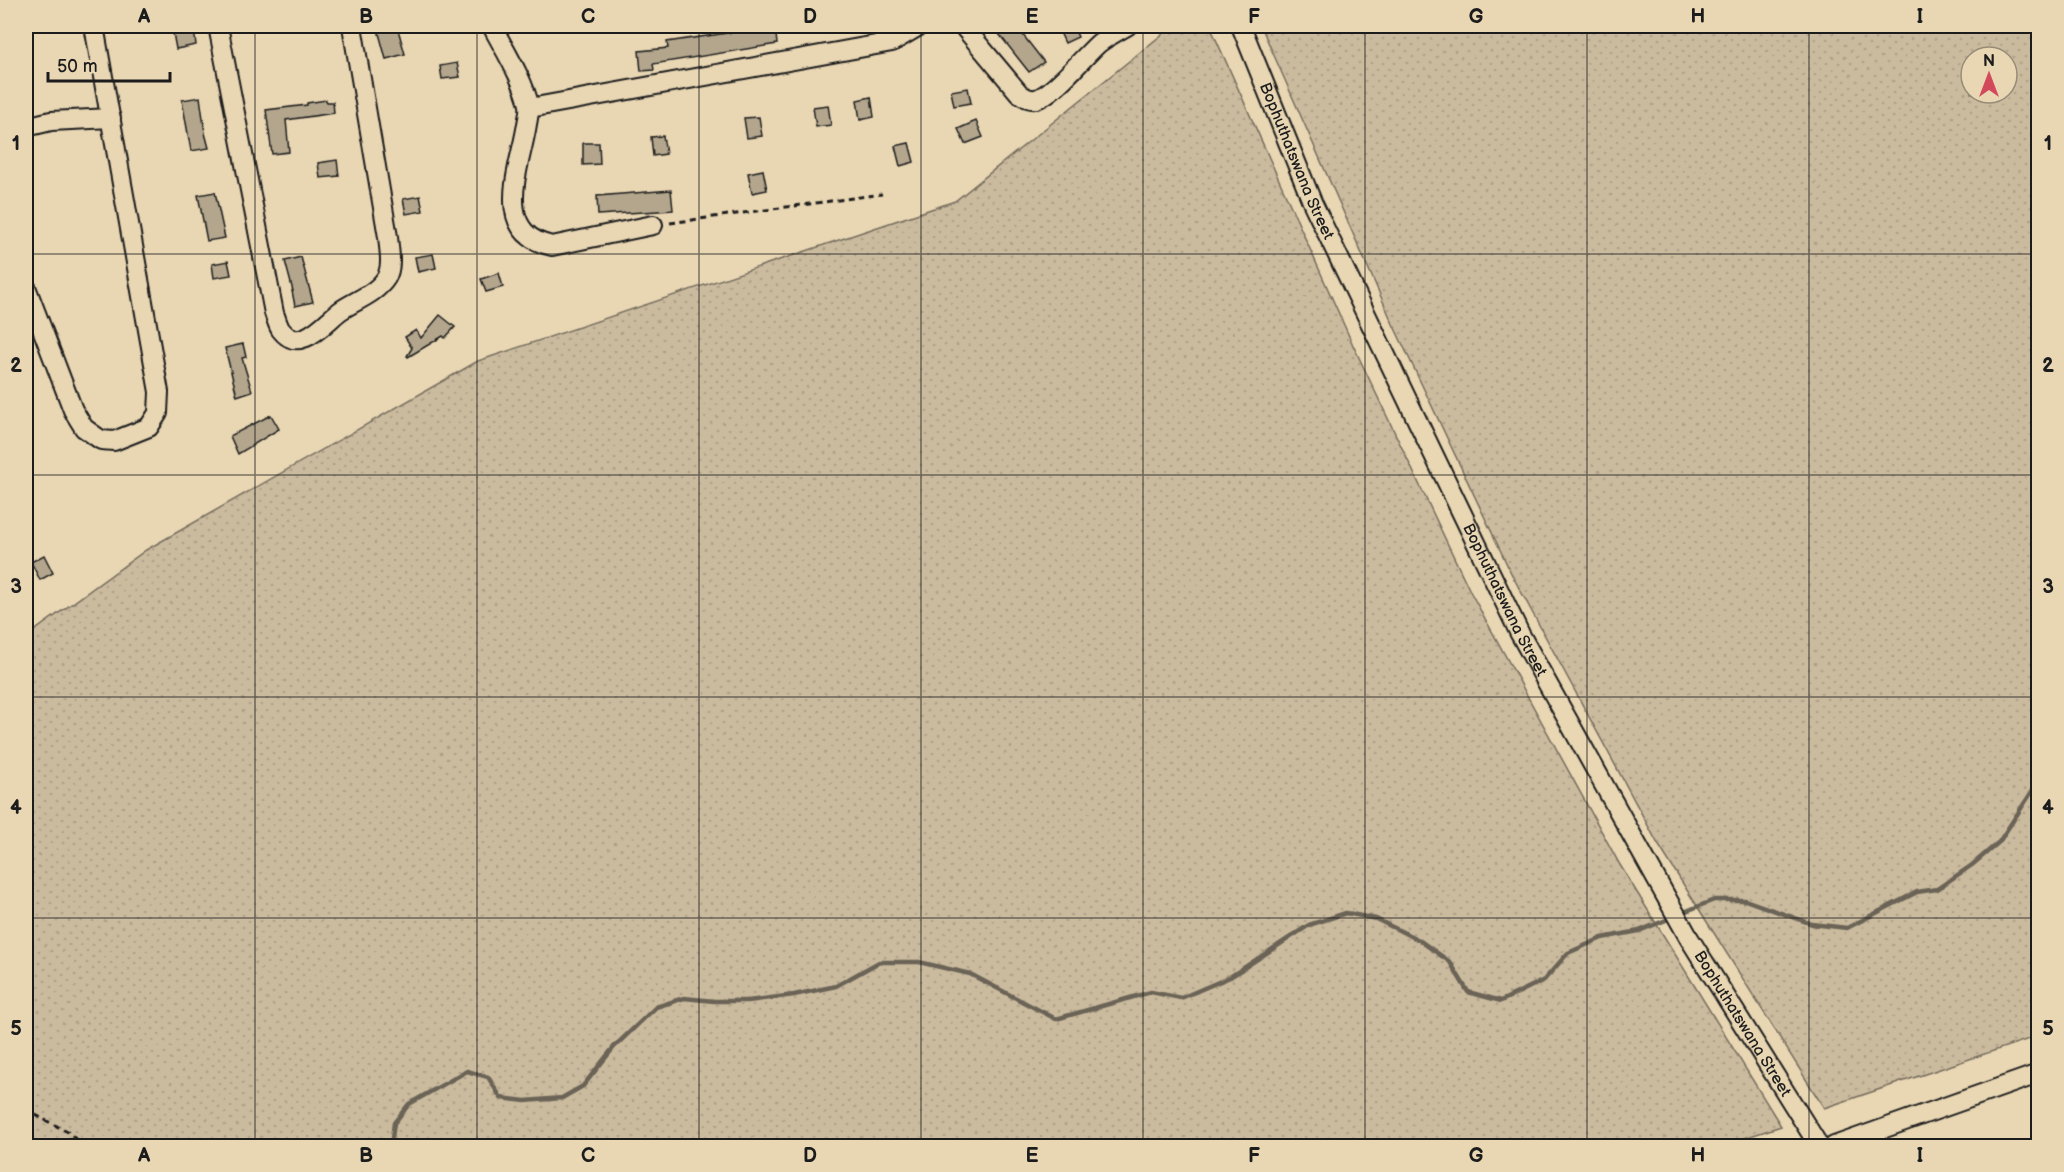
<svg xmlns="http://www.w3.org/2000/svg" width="2064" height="1172" font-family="'Balsamiq Sans',sans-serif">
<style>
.grass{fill:url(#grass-dots);stroke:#746c5d;stroke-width:1.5;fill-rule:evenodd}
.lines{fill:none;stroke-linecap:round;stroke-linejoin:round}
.stream{stroke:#6a6356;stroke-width:4.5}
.building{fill:#b3a68d;stroke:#1c1c1c;stroke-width:1.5}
.minor-casing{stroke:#1c1c1c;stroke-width:22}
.path{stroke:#1c1c1c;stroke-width:3;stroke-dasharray:6 4.5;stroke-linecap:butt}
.minor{stroke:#e9d7b4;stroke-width:18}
.grid{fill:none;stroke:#1c1c1c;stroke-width:1.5;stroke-opacity:0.55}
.labels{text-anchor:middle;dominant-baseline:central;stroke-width:5;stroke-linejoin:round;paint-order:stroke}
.street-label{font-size:16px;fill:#1c1c1c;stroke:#e9d7b4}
.neatline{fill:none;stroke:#1c1c1c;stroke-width:2}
.grid-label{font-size:20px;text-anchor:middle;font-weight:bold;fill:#1c1c1c}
</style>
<defs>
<pattern id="grass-dots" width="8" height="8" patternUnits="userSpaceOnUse" patternTransform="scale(1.5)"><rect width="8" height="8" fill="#cbbb9e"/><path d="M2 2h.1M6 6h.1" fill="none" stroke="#aea088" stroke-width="1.8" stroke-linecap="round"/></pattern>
</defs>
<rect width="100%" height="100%" fill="#e9d7b4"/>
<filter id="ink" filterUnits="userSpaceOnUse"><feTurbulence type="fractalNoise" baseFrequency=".0167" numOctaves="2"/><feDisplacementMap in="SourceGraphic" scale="12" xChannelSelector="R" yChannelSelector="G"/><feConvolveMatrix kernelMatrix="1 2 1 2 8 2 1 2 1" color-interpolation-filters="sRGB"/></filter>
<g filter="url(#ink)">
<g class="grass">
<path d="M1182 26H1210L1353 345 1471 593 1620 865 1781 1126 1720 1146H26V637L146 550 478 361 955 201 1169 29Z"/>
<path d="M1261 26H2038V1036L1824 1108 1658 844 1512 575 1393 324ZM1971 57H2007V93H1971Z"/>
</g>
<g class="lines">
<g class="stream">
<path d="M1679 914 1714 900H1745L1812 924 1847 928 1917 892 1937 889 1972 865 1999 842 2035 787 2038 785"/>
<path d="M391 1146 394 1123 409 1104 467 1071 488 1077 501 1098 525 1101 562 1098 583 1086 614 1047 656 1007 684 998 714 1001H748L794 995 836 986 879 962H919L970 974 1056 1019 1151 992 1181 998 1230 977 1309 925 1346 913 1376 919 1419 940 1450 962 1468 992 1501 1001 1544 980 1568 953 1602 938 1639 931 1671 918"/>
</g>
</g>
<g class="building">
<path d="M377 26H397L405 54 386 59Z"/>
<path d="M775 26 777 44 653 64 654 70 641 71 639 51 668 48 667 42Z"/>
<path d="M1013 26H1016L1044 62 1029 72 999 34Z"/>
<path d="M1057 26H1073L1078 37 1065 43Z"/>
<path d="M194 30 196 45 176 49 173 33Z"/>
<path d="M457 63 460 77 442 79 440 66Z"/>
<path d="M968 88 971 103 954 106 951 91Z"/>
<path d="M200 97 205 133 209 148 191 151 182 100Z"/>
<path d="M871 97 874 117 860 120 857 100Z"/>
<path d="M326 100 327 102H333L334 113 286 120 289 152 272 154 266 110 307 105V103Z"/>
<path d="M828 105 831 125 816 127 813 107Z"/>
<path d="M759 117 762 136 747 138 744 118Z"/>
<path d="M976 121 983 137 965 144 958 129Z"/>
<path d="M663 136 666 154 653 156 651 137Z"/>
<path d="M583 143H599L600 164 583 165Z"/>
<path d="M909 143 914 162 900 166 895 146Z"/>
<path d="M337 160 339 176 320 178 318 163Z"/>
<path d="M763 170 767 190 752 193 748 173Z"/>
<path d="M671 190 673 210 598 215 597 196Z"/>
<path d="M215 192 225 238 207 241 198 195Z"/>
<path d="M420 196 423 211 406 214 403 199Z"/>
<path d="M433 254 436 268 418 272 415 257Z"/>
<path d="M301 257 313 302 295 306 292 291H293L285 261Z"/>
<path d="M228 261 231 275 214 278 212 264Z"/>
<path d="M499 273 503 287 486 292 481 279Z"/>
<path d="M440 315 455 327 445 338 443 336 408 357 407 356 412 348 405 337 416 330 421 338Z"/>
<path d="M243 344 246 357 242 358 252 391 237 396 225 348Z"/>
<path d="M271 415 279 429 238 454 230 436Z"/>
<path d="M44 555 53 573 40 580 31 562Z"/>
</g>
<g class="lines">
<defs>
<g id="minor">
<path d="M218 26 274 313C276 318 278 326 281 330 300 355 325 322 340 311 354 301 376 294 386 278 393 266 389 250 388 237L352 26"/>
<path d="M492 26C504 49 524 81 529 105 530 111 528 118 527 124 521 165 490 233 552 246L653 225"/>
<path d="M963 26 1019 93C1024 97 1030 100 1036 99 1053 95 1084 56 1099 43 1107 37 1118 31 1127 26"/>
<path id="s1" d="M1241 26 1313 204 1520 634 1689 938 1819 1146"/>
<path d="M530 108 892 42 919 26"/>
<path d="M26 127 51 121 111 118"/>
<path d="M26 287 73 410 84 428 101 440 114 441 149 427 158 413 159 392 94 26"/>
<path d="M1834 1146 2038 1074"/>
</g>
</defs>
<use href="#minor" class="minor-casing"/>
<g class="path">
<path d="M670 223 882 194"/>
<path d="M26 1110 68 1132 83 1146"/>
</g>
<use href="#minor" class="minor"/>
</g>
</g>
<path class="grid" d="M255 26V1146M477 26V1146M699 26V1146M921 26V1146M1143 26V1146M1365 26V1146M1587 26V1146M1809 26V1146M26 254H2038M26 475H2038M26 697H2038M26 918H2038"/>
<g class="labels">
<g class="street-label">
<text stroke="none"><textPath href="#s1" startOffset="146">Bophuthatswana Street</textPath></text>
<text stroke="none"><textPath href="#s1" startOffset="632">Bophuthatswana Street</textPath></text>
<text stroke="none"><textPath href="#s1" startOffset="1118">Bophuthatswana Street</textPath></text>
</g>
</g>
<rect width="2064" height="1172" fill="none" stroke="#e9d7b4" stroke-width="66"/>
<g transform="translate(1989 75)"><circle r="28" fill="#e9d7b4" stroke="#978c77" stroke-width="1.5"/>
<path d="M0-4.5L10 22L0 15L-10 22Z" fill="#d1495b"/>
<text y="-9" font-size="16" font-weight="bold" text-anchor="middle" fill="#1c1c1c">N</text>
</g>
<path d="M48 72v9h122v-9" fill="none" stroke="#1c1c1c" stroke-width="3"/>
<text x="57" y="72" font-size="18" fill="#1c1c1c" stroke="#e9d7b4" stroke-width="4.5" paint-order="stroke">50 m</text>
<rect x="33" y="33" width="1998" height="1106" class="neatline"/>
<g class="grid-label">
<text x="144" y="23">A</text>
<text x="366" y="23">B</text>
<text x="588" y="23">C</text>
<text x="810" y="23">D</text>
<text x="1032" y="23">E</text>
<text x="1254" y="23">F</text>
<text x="1476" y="23">G</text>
<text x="1698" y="23">H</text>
<text x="1920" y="23">I</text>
<text x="16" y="150">1</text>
<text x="2048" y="150">1</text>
<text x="16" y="372">2</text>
<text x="2048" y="372">2</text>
<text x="16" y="593">3</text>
<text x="2048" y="593">3</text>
<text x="16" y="814">4</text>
<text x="2048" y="814">4</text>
<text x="16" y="1035">5</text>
<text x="2048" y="1035">5</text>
<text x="144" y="1162">A</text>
<text x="366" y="1162">B</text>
<text x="588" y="1162">C</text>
<text x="810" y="1162">D</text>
<text x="1032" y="1162">E</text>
<text x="1254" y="1162">F</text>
<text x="1476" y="1162">G</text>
<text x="1698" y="1162">H</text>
<text x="1920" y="1162">I</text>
</g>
</svg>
